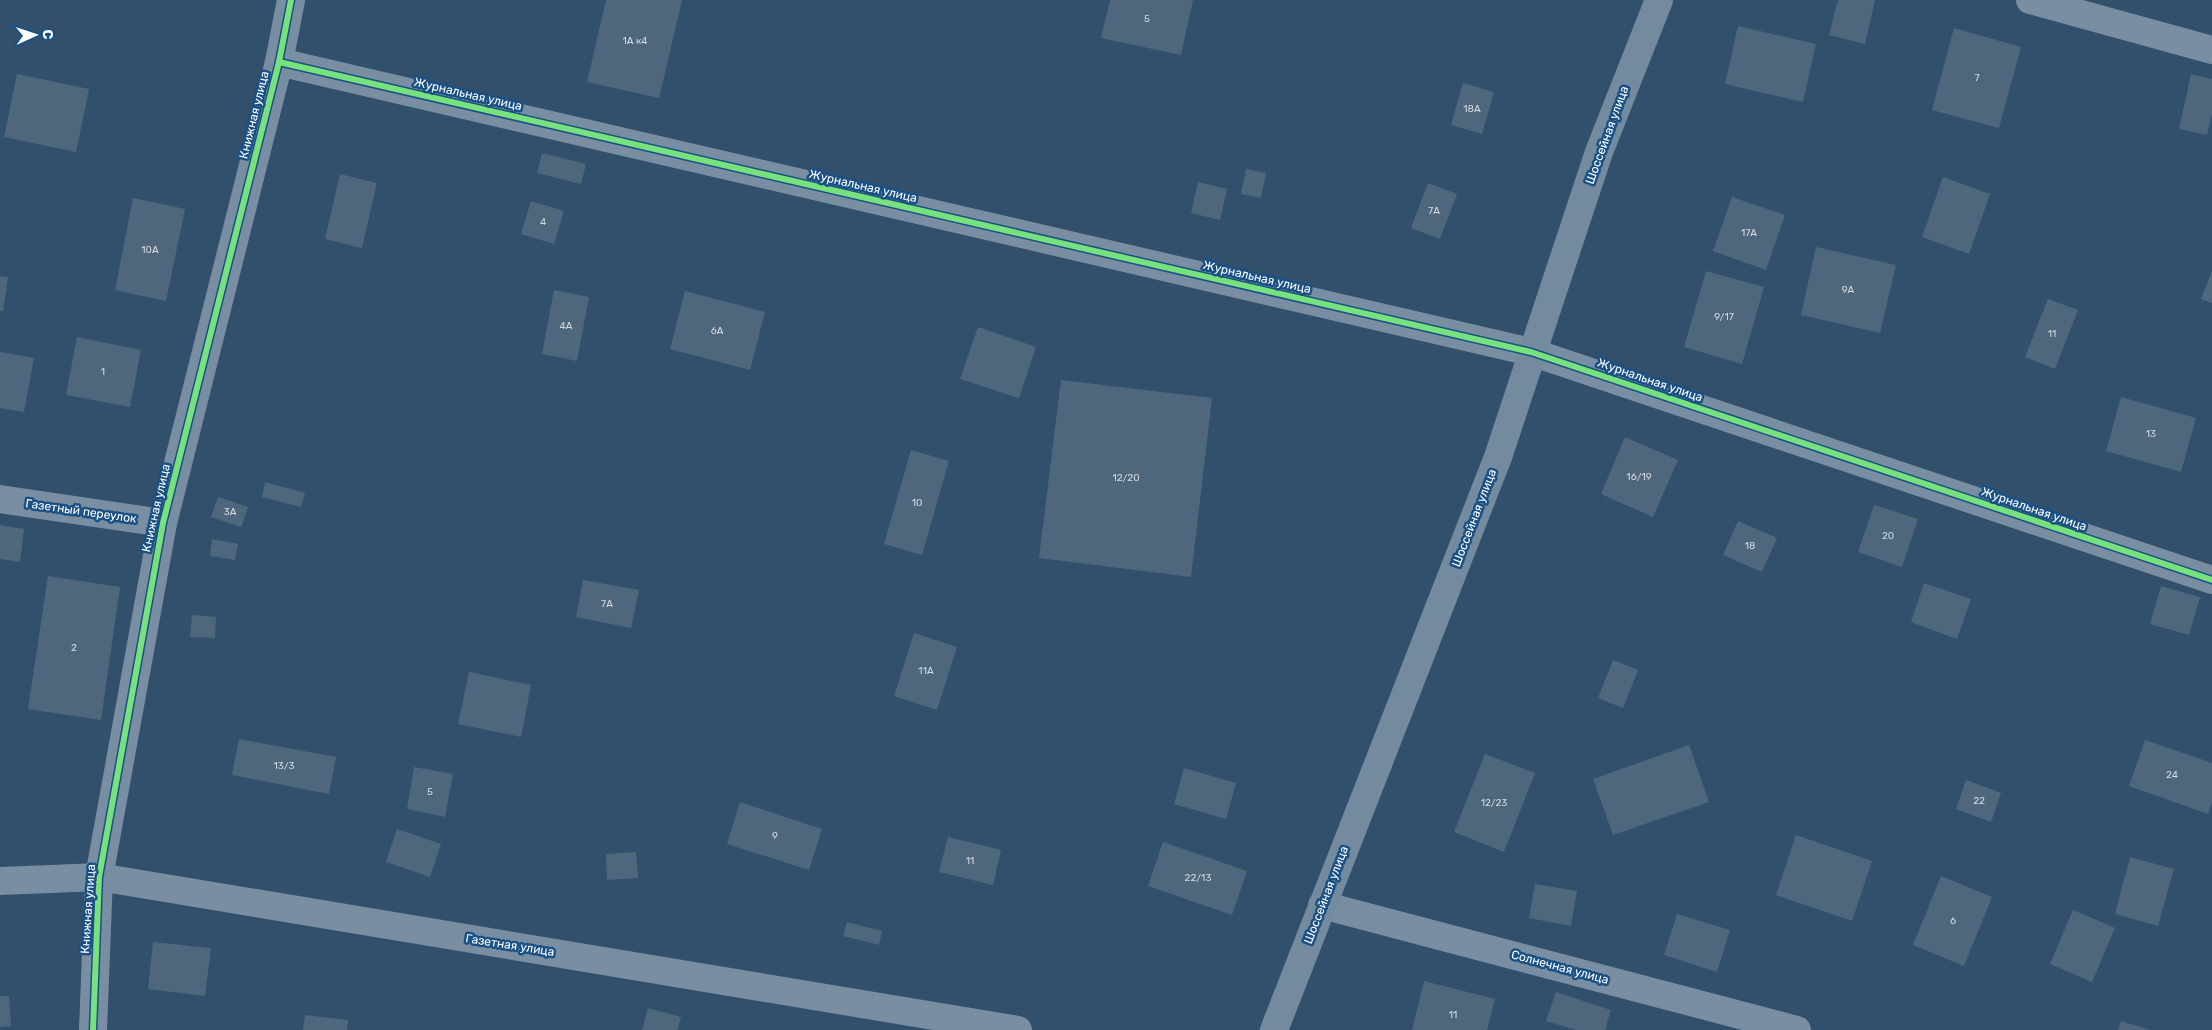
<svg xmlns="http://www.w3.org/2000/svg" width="2212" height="1030" font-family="Rubik,sans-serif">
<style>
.building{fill:#4e677d}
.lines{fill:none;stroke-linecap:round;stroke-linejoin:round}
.minor{stroke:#798ea2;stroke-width:28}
.secondary{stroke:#738a9f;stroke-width:28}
.cycleway-casing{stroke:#1a5184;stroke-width:9}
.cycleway{stroke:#77e17e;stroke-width:6}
.labels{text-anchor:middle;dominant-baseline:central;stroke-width:5;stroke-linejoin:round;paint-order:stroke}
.number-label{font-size:10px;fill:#d3d9de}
.street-label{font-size:12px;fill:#fff;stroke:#1a5184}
</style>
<rect width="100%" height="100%" fill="#32506c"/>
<g class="building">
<path d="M606 0H682L659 98 587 82Z"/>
<path d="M1110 0H1193L1181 55 1101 38Z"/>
<path d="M1838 0H1875L1865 44 1829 35Z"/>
<path d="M1738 26 1816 44 1803 102 1725 84Z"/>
<path d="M1954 28 2021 47 1999 128 1932 110Z"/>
<path d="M17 74 89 89 76 152 4 137Z"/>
<path d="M2191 74 2212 79V114L2207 135 2179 129Z"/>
<path d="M1463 83 1494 92 1482 134 1451 125Z"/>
<path d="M542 153 586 164 581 184 537 173Z"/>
<path d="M1246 169 1266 173 1261 198 1241 194Z"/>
<path d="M340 174 377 183 362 248 325 239Z"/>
<path d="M1943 177 1990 194 1969 254 1922 237Z"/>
<path d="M1198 182 1227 189 1220 220 1191 213Z"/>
<path d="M1428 183 1457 194 1440 239 1411 228Z"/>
<path d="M1732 197 1785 215 1766 270 1713 251Z"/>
<path d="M133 198 185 209 166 301 115 290Z"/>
<path d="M531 201 564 211 554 244 521 234Z"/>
<path d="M1816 247 1896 265 1880 333 1801 315Z"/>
<path d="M1706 271 1764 287 1742 364 1684 347Z"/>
<path d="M2212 271V303L2201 299Z"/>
<path d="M0 276 8 277 3 311H0Z"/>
<path d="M554 290 589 297 577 361 542 354Z"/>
<path d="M685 291 765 312 750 370 670 349Z"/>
<path d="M2048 299 2078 310 2055 369 2025 357Z"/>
<path d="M978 327 1036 347 1019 398 960 379Z"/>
<path d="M77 337 141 350 130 407 66 395Z"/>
<path d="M0 352 34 358 24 412 0 408Z"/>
<path d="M1061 380 1212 398 1191 577 1039 558Z"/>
<path d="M2121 397 2196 418 2181 472 2106 451Z"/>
<path d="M1625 437 1678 460 1653 517 1601 494Z"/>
<path d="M911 450 949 461 922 555 884 544Z"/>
<path d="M265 482 305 493 301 507 262 497Z"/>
<path d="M218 497 248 507 241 527 211 517Z"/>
<path d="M1874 505 1918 519 1902 567 1858 552Z"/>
<path d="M1738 521 1777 538 1762 572 1723 555Z"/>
<path d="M0 525 24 529 20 562 0 559Z"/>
<path d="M212 539 238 544 235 560 210 556Z"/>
<path d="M48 576 120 587 101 720 28 709Z"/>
<path d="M583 580 639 590 631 628 576 617Z"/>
<path d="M1924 583 1971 599 1957 639 1911 622Z"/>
<path d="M2161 586 2200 597 2189 635 2150 624Z"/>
<path d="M192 615 216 617 215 638 190 637Z"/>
<path d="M914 633 957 647 937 710 894 696Z"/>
<path d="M1613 660 1638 670 1623 708 1598 698Z"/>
<path d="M469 672 531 685 521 737 458 724Z"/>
<path d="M239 739 336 757 329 794 232 775Z"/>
<path d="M2145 740 2212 763V802L2208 814 2129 786Z"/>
<path d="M1689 745 1709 802 1613 835 1593 779Z"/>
<path d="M1485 754 1535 773 1504 852 1454 832Z"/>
<path d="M414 767 453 774 445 817 407 809Z"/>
<path d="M1184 768 1236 783 1226 819 1174 804Z"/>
<path d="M1966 780 2001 793 1991 822 1956 809Z"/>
<path d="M740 802 822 829 809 870 727 844Z"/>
<path d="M397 829 441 844 430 877 386 862Z"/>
<path d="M1796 835 1872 861 1852 921 1776 895Z"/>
<path d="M948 837 1001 850 993 885 939 872Z"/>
<path d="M1163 842 1247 871 1232 915 1148 886Z"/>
<path d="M636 852 638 878 607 880 606 854Z"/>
<path d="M2130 857 2174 869 2158 926 2115 914Z"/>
<path d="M1941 876 1992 897 1964 966 1913 945Z"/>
<path d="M1535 884 1577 891 1571 926 1529 918Z"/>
<path d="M2073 910 2115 928 2092 982 2050 964Z"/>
<path d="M1677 914 1730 930 1717 972 1664 955Z"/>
<path d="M847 922 882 931 879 945 843 936Z"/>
<path d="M153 942 211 948 205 996 148 989Z"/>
<path d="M1424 981 1495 999 1487 1030H1412Z"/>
<path d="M1556 992 1611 1010 1605 1030H1576L1546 1021Z"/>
<path d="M0 996H9L11 1026 0 1027Z"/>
<path d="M648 1008 681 1017 677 1030H642Z"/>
<path d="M305 1015 348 1020 347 1030H303Z"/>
<path d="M2121 1021 2150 1030H2118Z"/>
</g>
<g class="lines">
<g class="minor">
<path d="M2030 0 2212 50"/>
<path d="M279 62 1531 352 2212 580"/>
<path d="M0 499 163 523"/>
<path d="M0 881 99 877 1018 1030"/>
<path d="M1322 905 1797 1030"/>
<path d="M93 1030 99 877 163 523 279 62 291 0"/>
</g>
<path class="secondary" d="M1274 1030 1498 457 1599 152 1659 0"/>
<defs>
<g id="cycleway">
<path d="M279 62 1531 352 2212 580"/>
<path d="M93 1030 99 877 163 523 279 62 291 0"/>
</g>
</defs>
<use href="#cycleway" class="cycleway-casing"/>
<use href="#cycleway" class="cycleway"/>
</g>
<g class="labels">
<g class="number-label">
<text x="1147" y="19">5</text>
<text x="635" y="41">1А к4</text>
<text x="1977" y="78">7</text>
<text x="1472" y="109">18А</text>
<text x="1434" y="211">7А</text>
<text x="543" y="222">4</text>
<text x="1749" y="233">17А</text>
<text x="150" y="250">10А</text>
<text x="1848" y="290">9А</text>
<text x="1724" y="317">9/17</text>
<text x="566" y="326">4А</text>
<text x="717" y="331">6А</text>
<text x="2052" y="334">11</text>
<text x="103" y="372">1</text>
<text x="2151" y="434">13</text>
<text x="1639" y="477">16/19</text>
<text x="1126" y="478">12/20</text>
<text x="917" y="503">10</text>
<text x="230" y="512">3А</text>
<text x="1888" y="536">20</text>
<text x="1750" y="546">18</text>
<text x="607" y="604">7А</text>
<text x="74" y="648">2</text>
<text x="926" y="671">11А</text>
<text x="284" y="766">13/3</text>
<text x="2172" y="775">24</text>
<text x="430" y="792">5</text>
<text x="1979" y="801">22</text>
<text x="1494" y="803">12/23</text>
<text x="775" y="836">9</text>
<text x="970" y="861">11</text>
<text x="1198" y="878">22/13</text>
<text x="1953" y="921">6</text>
<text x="1453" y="1015">11</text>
</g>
<g class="street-label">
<text transform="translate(468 94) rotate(13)">Журнальная улица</text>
<text transform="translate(254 115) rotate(-76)">Книжная улица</text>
<text transform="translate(1607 135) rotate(-70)">Шоссейная улица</text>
<text transform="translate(863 186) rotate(13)">Журнальная улица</text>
<text transform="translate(1257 277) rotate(13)">Журнальная улица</text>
<text transform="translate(1650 380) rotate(19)">Журнальная улица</text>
<text transform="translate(156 508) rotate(-77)">Книжная улица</text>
<text transform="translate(2034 509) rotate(19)">Журнальная улица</text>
<text transform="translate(81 511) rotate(8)">Газетный переулок</text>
<text transform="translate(1474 518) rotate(-69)">Шоссейная улица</text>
<text transform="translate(1326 895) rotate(-69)">Шоссейная улица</text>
<text transform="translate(88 909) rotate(-86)">Книжная улица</text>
<text transform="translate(510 945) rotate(9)">Газетная улица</text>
<text transform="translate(1560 967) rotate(15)">Солнечная улица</text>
</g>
</g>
<g transform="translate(35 35) rotate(87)" stroke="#1a5184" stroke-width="4" paint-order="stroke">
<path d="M0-4L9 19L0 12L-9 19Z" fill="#ffffff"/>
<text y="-8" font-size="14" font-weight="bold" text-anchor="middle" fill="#ffffff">С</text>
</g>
</svg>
